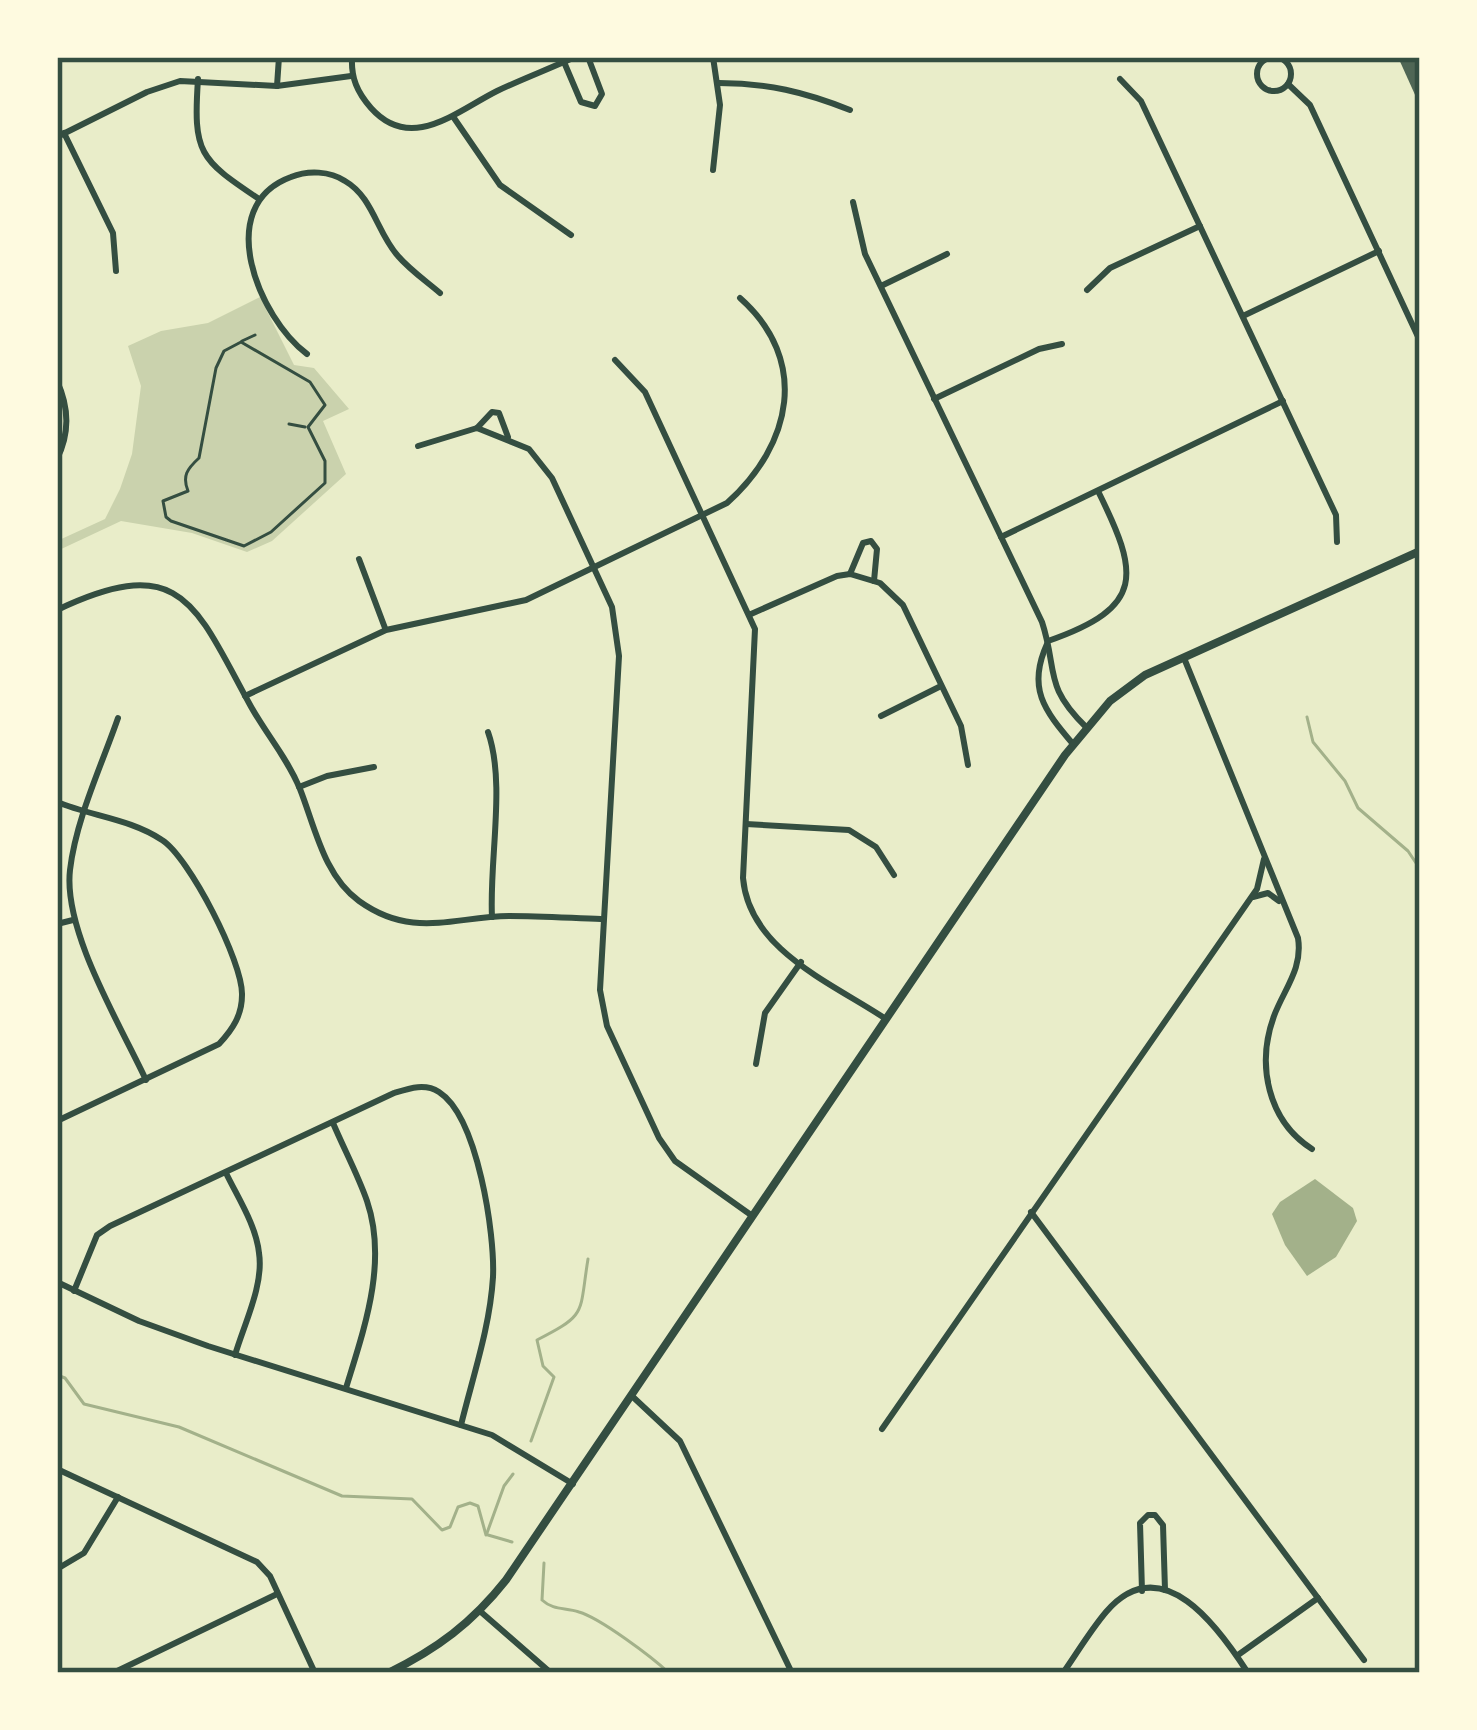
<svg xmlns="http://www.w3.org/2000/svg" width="1477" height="1730" font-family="'DM Sans',sans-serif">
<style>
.green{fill:#cad2ad}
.water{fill:#a3b18a}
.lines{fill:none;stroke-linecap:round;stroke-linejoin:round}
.stream{stroke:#a3b18a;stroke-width:3}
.building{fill:#4f6655}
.path{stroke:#344e41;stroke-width:3}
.minor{stroke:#344e41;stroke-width:6}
.secondary{stroke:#344e41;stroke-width:8}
.neatline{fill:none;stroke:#344e41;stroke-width:4.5}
</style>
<rect width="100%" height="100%" fill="#e9edc9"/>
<path class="green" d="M260 297 294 365 314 368 349 409 323 421 346 474 272 541 247 552 192 533 121 521 57 551V541L105 519 120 489 132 454 141 386 128 346 161 331 208 323Z"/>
<path class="water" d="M1315 1179 1353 1208 1357 1221 1336 1257 1307 1276 1285 1245 1272 1214 1280 1202Z"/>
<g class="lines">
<g class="stream">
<path d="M1307 717 1313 742 1345 781 1358 808 1408 851 1420 869"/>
<path d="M57 1375 65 1378 84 1404 179 1427 342 1496 412 1499 442 1530 450 1527 458 1507 470 1503 478 1506 486 1535"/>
<path d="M531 1441 554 1377 543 1366 537 1340C588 1314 579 1314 588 1259"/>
<path d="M487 1533 504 1486 513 1474"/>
<path d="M488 1535 512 1542"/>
<path d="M544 1563 542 1600C554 1611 565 1607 579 1612 600 1618 652 1657 669 1673"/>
</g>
</g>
<path class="building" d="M1398 57H1420V95L1416 97Z"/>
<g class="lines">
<g class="path">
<path d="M242 341 255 335"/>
<path d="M241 342 310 382 325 405 308 427 325 461V483L271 532 244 546 171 521 166 517 163 501 188 491C182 476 187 469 199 458L216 368 224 351Z"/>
<path d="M289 424 305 427"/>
</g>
<g class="minor">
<path d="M352 57C351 78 357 92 371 108 411 153 457 111 497 91 522 79 549 69 575 57"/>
<path d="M713 57 720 105 713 170"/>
<circle cx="1274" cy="74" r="17"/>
<path d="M564 62 581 102 595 106 602 94 588 57"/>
<path d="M198 79C193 153 199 159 259 199"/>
<path d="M1120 79 1141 101 1336 515 1337 542"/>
<path d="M719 83C767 83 805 92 850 110"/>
<path d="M1288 84 1310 105 1420 341"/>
<path d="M277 86 279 57"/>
<path d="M454 118 500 185 571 235"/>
<path d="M64 133 113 233 116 271"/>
<path d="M57 137 147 92 180 81 277 86 351 76"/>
<path d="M853 202 865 254 1042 622C1058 671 1043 685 1086 727"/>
<path d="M881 286 947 254"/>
<path d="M1087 290 1110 268 1200 226"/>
<path d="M1243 316 1379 251"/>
<path d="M307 354C259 318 212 206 291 177 308 170 330 171 345 181 373 197 377 233 398 256 410 270 426 281 440 293"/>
<path d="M615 360 645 392 755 629 743 878C749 950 832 983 886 1019"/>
<path d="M57 381C69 407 70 433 57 459"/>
<path d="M934 399 1039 349 1062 344"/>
<path d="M477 428 492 412 499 413 508 437"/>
<path d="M418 446 477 428 529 449 552 478 612 607 619 656 600 990 607 1026 659 1138 675 1161 751 1215"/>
<path d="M1001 537 1283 401"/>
<path d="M359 559 385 628"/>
<path d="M850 574 863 543 871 541 877 549 874 581"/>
<path d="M57 610C181 551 195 604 249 703 265 733 287 757 300 789 315 827 324 876 359 901 412 939 452 917 509 916 540 916 571 918 601 919"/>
<path d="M751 614 837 576 850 574 880 583 903 605 961 726 968 765"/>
<path d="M1048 641C1146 607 1139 574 1098 491"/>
<path d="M1047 644C1027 688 1044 710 1073 744"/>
<path d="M1184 658 1298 938C1303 969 1284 989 1274 1016 1256 1065 1268 1121 1312 1149"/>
<path d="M245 696 386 630 526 600 727 503C792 445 810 360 740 298"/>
<path d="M881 716 941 686"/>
<path d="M118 718C101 767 76 819 70 870 63 931 120 1024 146 1080"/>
<path d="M488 732C506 783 489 860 492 917"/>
<path d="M299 787 327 776 374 767"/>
<path d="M57 802C91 816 131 819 162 840 189 857 243 962 242 995 242 1015 233 1029 219 1044L57 1121"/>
<path d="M746 824 849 830 876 847 894 875"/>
<path d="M1253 897 1268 893 1279 901"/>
<path d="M57 924 73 920"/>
<path d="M756 1064 765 1013 801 962"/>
<path d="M333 1123C344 1149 358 1175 367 1201 388 1263 364 1329 346 1388"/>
<path d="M226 1173C238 1198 256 1225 259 1253 264 1285 244 1324 235 1355"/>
<path d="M1031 1212 1364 1660"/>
<path d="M57 1282 139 1321 208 1346 492 1435 573 1484"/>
<path d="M74 1291 97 1235 110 1226 394 1093C410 1088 425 1083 439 1092 478 1117 495 1235 493 1277 490 1327 473 1376 461 1425"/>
<path d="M633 1397 680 1441 792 1673"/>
<path d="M882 1429 1257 889 1264 859"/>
<path d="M57 1469 257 1562 270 1576 315 1673"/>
<path d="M57 1569 84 1553 118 1497"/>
<path d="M1142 1591 1140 1523 1148 1515H1155L1163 1525 1165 1590"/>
<path d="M481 1612 551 1673"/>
<path d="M1238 1655 1318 1598"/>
<path d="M113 1673 277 1594"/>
<path d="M1063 1673C1077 1653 1090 1631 1106 1612 1162 1547 1219 1628 1248 1673"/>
</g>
<path class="secondary" d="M388 1673C437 1649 472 1623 506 1580L1065 755 1110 701 1145 675 1420 551"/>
</g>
<rect width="1477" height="1730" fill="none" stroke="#fefae0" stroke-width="120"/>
<rect x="60" y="60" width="1357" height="1610" class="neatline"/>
</svg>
